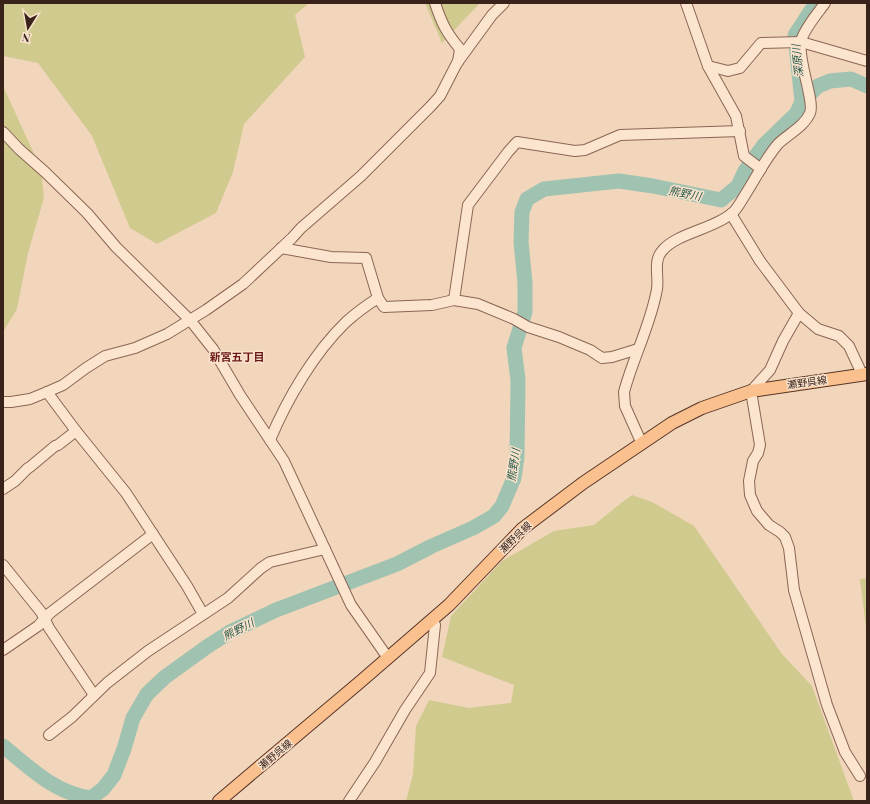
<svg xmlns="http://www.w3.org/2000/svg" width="870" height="804" font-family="'Playfair Display','Noto Sans JP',serif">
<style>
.green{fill:#d0ca8f}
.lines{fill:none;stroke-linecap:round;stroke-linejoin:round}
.river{stroke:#a0c2b1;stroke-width:15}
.minor-casing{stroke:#8b6554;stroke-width:12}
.major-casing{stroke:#573429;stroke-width:14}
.minor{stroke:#fce5cf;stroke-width:10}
.major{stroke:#fac18e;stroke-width:12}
.labels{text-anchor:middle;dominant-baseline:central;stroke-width:3;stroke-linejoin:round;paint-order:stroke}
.street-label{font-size:10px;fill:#38221a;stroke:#f9e2cc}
.water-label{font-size:11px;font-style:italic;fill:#285a4b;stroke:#f9e2cc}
.neighbourhood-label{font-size:11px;font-weight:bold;fill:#691516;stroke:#f9e2cc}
</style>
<rect width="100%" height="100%" fill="#f2d6bb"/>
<g class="green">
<path d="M3 3H309L295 15 305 57 244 124 233 172 216 213 157 244 130 228 92 136 38 63 3 56Z"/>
<path d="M425 3H480L442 43Z"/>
<path d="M3 86 41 169 44 198 28 253 17 309 3 332Z"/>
<path d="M632 495 652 502 694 526 782 654 812 686 854 801H406L413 774 416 726 429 700 469 708 511 703 514 685 442 657 451 616 502 561 554 531 594 525 616 507Z"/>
<path d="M867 578V635L860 579Z"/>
</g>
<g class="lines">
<g class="river">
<path d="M802 102 795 35 816 3"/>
<path d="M3 746C30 768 56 794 91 798L103 789 114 775 124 749 133 718 147 694 165 677 208 646 230 632 276 610 397 564 432 546 473 528 494 516 502 506 514 478 517 457 518 380 514 348 525 312V283L521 242 522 212 527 199 544 189 619 181 653 186 721 200 738 186 745 171 764 145 796 114 802 102 818 86 830 81 851 79 867 86"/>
</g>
<defs>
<g id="minor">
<path d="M435 3C442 24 446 32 460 49L458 62"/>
<path d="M686 3 708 66 736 116 744 156 761 169"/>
<path d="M708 66 728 71 740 68 761 43 801 42 867 61"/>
<path d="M3 132 19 149 45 172 87 213 116 247 190 320 213 349 240 395 284 461 351 605 388 658"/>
<path d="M731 214 760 261 799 313 818 329 839 336 849 346 862 374"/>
<path d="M281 248 331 257 366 258 378 298 384 307 432 305 454 300 478 304 514 319 528 327 559 337 590 350 602 358 612 357 638 349"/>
<path d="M454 300 468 205 508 152 517 142 575 151 585 150 620 135 740 131"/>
<path d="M799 313 783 341 770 370 751 391 760 445 758 453 753 461 749 481 750 495 757 511 769 525 780 532 785 537 789 548 794 590 827 705 845 752 860 776"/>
<path d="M47 392 76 431 126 493 187 586 203 614"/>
<path d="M3 402H11L30 399 47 392 63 385 86 368 105 356 135 348 167 334 206 310 243 284 292 238 301 228 361 176 431 106 440 96 457 63 492 15 504 3"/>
<path d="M270 440C287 399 314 353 346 322 356 313 367 305 378 298"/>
<path d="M642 444 625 406 624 392C633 358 651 324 657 289 659 277 653 261 662 251 675 234 713 229 731 214 737 210 741 201 745 195 756 178 765 159 778 144 788 134 804 127 810 113 815 101 797 59 801 41 804 29 818 13 825 3"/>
<path d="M3 489 15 481 28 468 30 467 55 446 58 445 76 431"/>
<path d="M3 565 41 612 49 628 94 695"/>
<path d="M3 650 38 626 50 613 153 534"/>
<path d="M49 735 72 717 107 683 148 651 228 598 261 568 270 562 325 549"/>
<path d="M349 801 375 762 405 710 430 673 435 625 433 619"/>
</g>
<path id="major" d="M219 801 360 682 449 605 522 529 583 483 672 423 702 408 751 391 867 374"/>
</defs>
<use href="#minor" class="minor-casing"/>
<use href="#major" class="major-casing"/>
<use href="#minor" class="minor"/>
<use href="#major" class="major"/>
</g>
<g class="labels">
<g class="street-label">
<text transform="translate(807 382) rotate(-8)">瀬野呉線</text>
<text transform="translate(515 537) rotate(-44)">瀬野呉線</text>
<text transform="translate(275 754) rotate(-40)">瀬野呉線</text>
</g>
<g class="water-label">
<text transform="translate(797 61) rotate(-96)">深原川</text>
<text transform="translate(685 193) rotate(11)">熊野川</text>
<text transform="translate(513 465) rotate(-81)">熊野川</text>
<text transform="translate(238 629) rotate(-27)">熊野川</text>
</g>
<g class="neighbourhood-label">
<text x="237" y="356">新宮五丁目</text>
</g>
</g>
<rect width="870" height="804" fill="none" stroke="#38221a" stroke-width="8"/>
<g transform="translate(28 28) rotate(191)" stroke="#f9e2cc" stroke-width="3" paint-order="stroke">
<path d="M0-3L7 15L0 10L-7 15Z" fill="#38221a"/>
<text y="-6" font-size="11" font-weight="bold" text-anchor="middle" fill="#38221a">N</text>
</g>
</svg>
